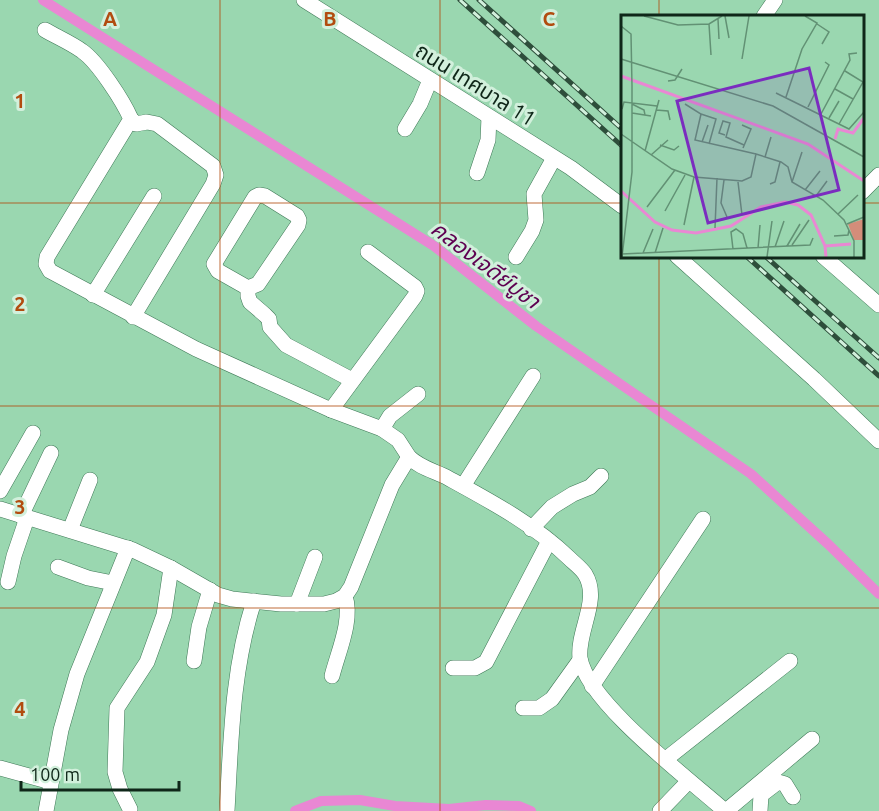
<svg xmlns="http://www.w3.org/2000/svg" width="879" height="811" font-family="Ubuntu,'Noto Sans Thai',sans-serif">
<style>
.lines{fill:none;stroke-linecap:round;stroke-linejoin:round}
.canal{stroke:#e987d3;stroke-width:10}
.minor-casing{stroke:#3e7856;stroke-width:16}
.minor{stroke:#fff;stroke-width:15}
.rail-casing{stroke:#2e4e3b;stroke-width:5}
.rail{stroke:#d2f0dc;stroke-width:3;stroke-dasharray:9;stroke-linecap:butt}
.grid{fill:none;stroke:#b24c0f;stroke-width:1.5;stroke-opacity:0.55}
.labels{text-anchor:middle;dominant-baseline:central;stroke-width:6;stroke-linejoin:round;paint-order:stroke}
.street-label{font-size:21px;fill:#0f2719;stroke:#d2f0dc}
.water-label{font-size:22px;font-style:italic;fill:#5e0151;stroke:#d2f0dc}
.inset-river{fill:none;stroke:#e987d3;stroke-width:3}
.inset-road{fill:none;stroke:#629174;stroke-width:1.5}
.view{fill:#7b2cbf;fill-opacity:0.15;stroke:#7b2cbf;stroke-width:3}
.inset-edge{fill:none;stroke:#0f2719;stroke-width:3}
.grid-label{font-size:20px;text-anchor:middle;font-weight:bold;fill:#b24c0f;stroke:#d2f0dc;stroke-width:6;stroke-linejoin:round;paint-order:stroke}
</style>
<rect width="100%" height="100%" fill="#9ad7b0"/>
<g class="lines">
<g class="canal">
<path d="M43 0 434 246 536 326 751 474 828 544 879 594"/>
<path d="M295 811 321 801 360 800 395 806 449 809 486 805 519 806 531 811"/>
</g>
<defs>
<g id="minor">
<path d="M304 0 571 168 622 206"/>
<path d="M764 16 775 0"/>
<path d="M45 30C57 37 71 43 82 51 98 62 123 101 131 119L47 257 46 264 50 271 196 349 331 410 382 429 398 440 409 457"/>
<path d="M131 119 136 124 147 122 157 124 213 166 216 175 213 184 133 317"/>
<path d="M405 129 420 104 430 80"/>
<path d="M477 173 488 140 489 117"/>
<path d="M862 192 879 175"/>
<path d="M677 256 814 379 879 441"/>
<path d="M823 256 879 305"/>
<path d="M516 257 532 231 536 220 534 194 554 158"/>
<path d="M248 288 218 271 214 264 255 197 259 195 265 196 297 216 299 220 298 225 258 284 248 288V296L250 302 265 315 269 319 270 327 286 345 352 380"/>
<path d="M93 295 154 196"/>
<path d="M331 410 415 296 417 291 415 287 368 252"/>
<path d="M382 429 390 416 418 394"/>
<path d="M463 486 533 376"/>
<path d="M0 491 33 433"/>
<path d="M0 509 133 550 171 568 218 595 232 599 281 604H324L336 601 345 596 351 587 392 485 409 457C420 468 435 471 448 478 490 501 535 525 569 558 574 563 581 568 585 574 601 600 577 630 580 658 587 702 689 779 725 811"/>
<path d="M21 516 51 453"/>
<path d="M531 529 552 507 573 494 590 487 601 476"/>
<path d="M70 530 90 480"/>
<path d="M58 567 88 578 113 583"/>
<path d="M8 582 14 556 27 518"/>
<path d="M297 604 315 557"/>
<path d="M194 661 199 627 210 590"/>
<path d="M453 668H475L486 662 549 541"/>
<path d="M332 676C338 652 353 620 345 596"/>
<path d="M592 686 703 519"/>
<path d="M523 708H539L552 699 580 660"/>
<path d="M666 759 790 661"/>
<path d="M0 768 51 782"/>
<path d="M130 809 120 789 115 772 117 708 147 662 164 615 171 568"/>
<path d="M46 811 61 730 77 674 128 548"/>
<path d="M227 811C231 741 232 669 254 601"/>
<path d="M660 811 685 785"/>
<path d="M726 811 812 739"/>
<path d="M760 811 761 795 778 782 785 784 793 797"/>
</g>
</defs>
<use href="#minor" class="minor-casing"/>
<use href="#minor" class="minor"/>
<defs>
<g id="rail">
<path d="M460 0 622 146"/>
<path d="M479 0 622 129"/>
<path d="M746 256 879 376"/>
<path d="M765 256 879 358"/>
</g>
</defs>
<use href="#rail" class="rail-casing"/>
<use href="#rail" class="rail"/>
</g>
<path class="grid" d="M220 0V811M440 0V811M659 0V16M0 203H622M862 203H879M659 256V811M0 406H879M0 608H879"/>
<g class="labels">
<g class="street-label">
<text transform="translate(476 84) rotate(32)">ถนน เทศบาล 11</text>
</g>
<g class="water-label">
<text transform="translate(486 264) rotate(37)">คลองเจดีย์บูชา</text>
</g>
</g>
<g transform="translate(621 15)">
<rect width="243" height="243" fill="#9ad7b0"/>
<path d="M243 204V225H233L227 209Z" fill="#d48d7a"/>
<path class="inset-river" d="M0 61 187 129 243 166M214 124 217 114 232 118 243 103M0 176 34 207 51 215 75 218 110 211 140 192 164 187 177 190 190 200 204 231 205 242M204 231 230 229"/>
<path class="inset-road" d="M23 1 57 10 88 9 101 1M104 1 108 23M97 4 98 24M88 9 90 40M196 9 208 17 201 29M0 11 10 19 11 71V157L1 242M0 44 152 91 243 142M121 44 128 1M47 66 54 65 61 54M214 74 232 84M155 78 228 114 243 97M165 82 181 34 196 8 184 1M11 89 23 95 24 100M64 89 80 99 74 125 135 139M187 92 208 50 204 47M1 94 3 87 36 91M35 95 47 96 49 105M11 98 30 101M80 99 95 104 88 129M200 99 229 45 228 39 236 38M208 103 218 86M218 109 242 67 224 56M121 110 130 114 122 133M0 119 51 154 73 162 121 166 130 162 135 139 160 147 167 152 171 167 202 185 223 205 233 226V242M104 120 98 118 102 106 109 108 105 122 123 130M81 127 87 110M39 130 53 135 58 131M24 136 38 85M30 140 47 125M144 142 150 122M103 165 100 188 106 202M117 167 121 200M171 167 181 137M149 169 154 167 159 147M184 175 199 156M195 181 206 166M26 192 54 155M44 196 64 160M217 199 237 180M226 209 243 202M63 210 73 162M94 213 96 163M213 221 227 220 228 215M171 230 188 205M166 231 179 209M154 232 163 206M137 233 139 210M112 234 110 217 115 214 122 219 126 233M22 238 32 214M34 238 42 213M1 239 189 230 192 223M146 242 151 206"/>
<path class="view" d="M188 53 218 175 87 208 56 86Z"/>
<rect width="243" height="243" class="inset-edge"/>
</g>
<g class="grid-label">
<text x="110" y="26">A</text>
<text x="330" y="26">B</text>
<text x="549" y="26">C</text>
<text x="20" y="108">1</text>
<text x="20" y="311">2</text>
<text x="20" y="514">3</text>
<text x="20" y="716">4</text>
</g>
<path d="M21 781v9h158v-9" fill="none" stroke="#0f2719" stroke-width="3"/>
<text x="30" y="781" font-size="18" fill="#0f2719" stroke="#d2f0dc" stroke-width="4.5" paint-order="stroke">100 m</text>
</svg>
